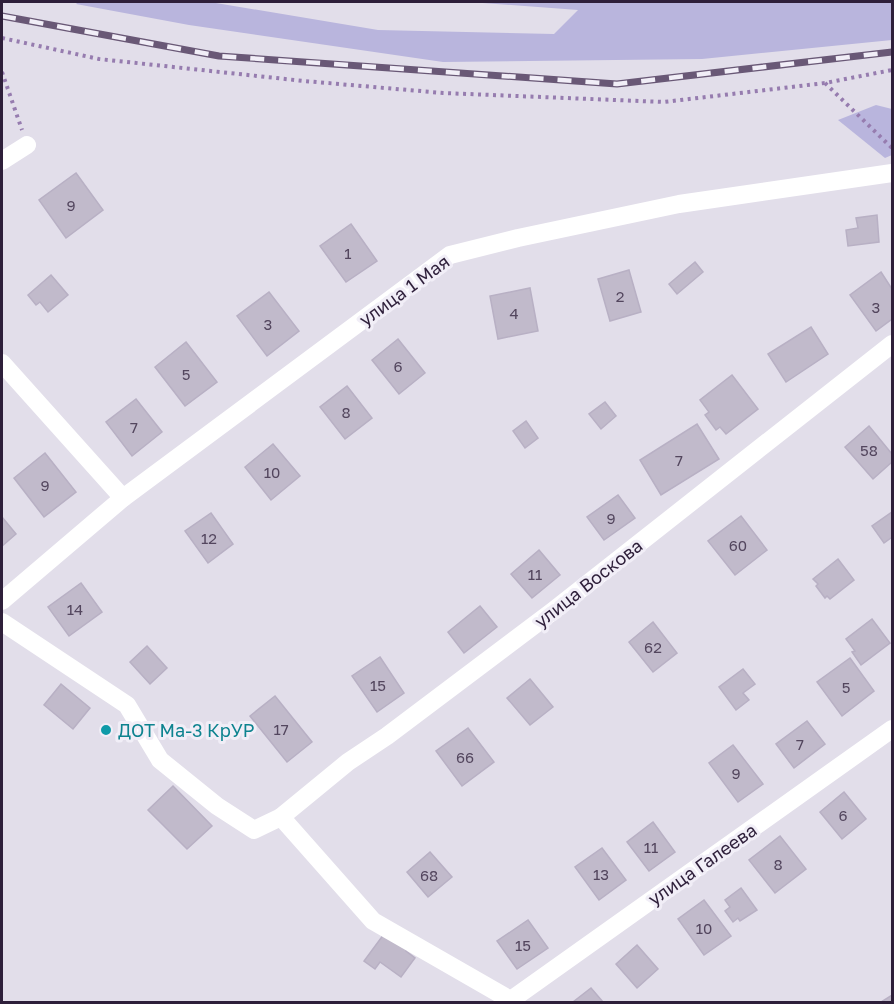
<svg xmlns="http://www.w3.org/2000/svg" width="894" height="1004" font-family="'Golos Text',sans-serif">
<style>
.green{fill:#b9b5dd}
.building{fill:#c1bacb;stroke:#b8b0c4;stroke-width:1.5}
.lines{fill:none;stroke-linecap:round;stroke-linejoin:round}
.path{stroke:#967caf;stroke-width:4;stroke-dasharray:3 4.5;stroke-linecap:butt}
.minor{stroke:#fff;stroke-width:18}
.rail-casing{stroke:#695876;stroke-width:7}
.rail{stroke:#f1eef7;stroke-width:4.5;stroke-dasharray:14;stroke-linecap:butt}
.culture-dot{fill:#0f9aa8;stroke:#f1eef7;stroke-width:2}
.labels{text-anchor:middle;dominant-baseline:central;stroke-width:6;stroke-linejoin:round;paint-order:stroke}
.number-label{font-size:15px;fill:#53465e}
.street-label{font-size:18px;fill:#2e1f3a;stroke:#f1eef7}
.culture-label{font-size:18px;fill:#0d838f;stroke:#f1eef7;text-anchor:start}
</style>
<rect width="100%" height="100%" fill="#e2deea"/>
<g class="green">
<path d="M78 2H210L378 30 554 34 578 10 469 2H892V40L702 59 443 62 189 25 76 4Z"/>
<path d="M876 105 892 109V155L885 158 838 120Z"/>
</g>
<g class="building">
<path d="M76 173 103 210 66 238 39 200Z"/>
<path d="M877 215 879 242 848 246 846 230 858 228 856 218Z"/>
<path d="M351 224 377 261 346 282 320 246Z"/>
<path d="M695 262 703 272 677 294 669 284Z"/>
<path d="M629 270 641 312 610 321 598 279Z"/>
<path d="M881 272 892 289V319L876 331 850 295Z"/>
<path d="M51 275 68 295 48 312 40 302 36 305 28 295Z"/>
<path d="M530 288 538 331 498 339 490 296Z"/>
<path d="M269 292 299 331 267 356 237 316Z"/>
<path d="M811 327 828 354 786 382 768 354Z"/>
<path d="M398 339 425 373 399 394 372 360Z"/>
<path d="M186 342 217 382 185 406 155 367Z"/>
<path d="M732 375 758 409 726 434 720 427 716 430 705 415 709 412 700 400Z"/>
<path d="M347 386 372 418 345 439 320 407Z"/>
<path d="M136 399 162 432 132 456 106 422Z"/>
<path d="M605 402 616 416 601 429 589 414Z"/>
<path d="M526 421 538 438 525 448 513 431Z"/>
<path d="M697 424 719 459 661 495 640 460Z"/>
<path d="M869 426 892 454V462L873 479 845 447Z"/>
<path d="M273 444 300 476 271 500 245 467Z"/>
<path d="M45 453 76 492 44 517 14 478Z"/>
<path d="M618 495 635 518 604 540 587 517Z"/>
<path d="M892 512V539L891 538 884 543 872 526Z"/>
<path d="M211 513 233 544 208 563 185 531Z"/>
<path d="M741 516 767 550 735 575 708 541Z"/>
<path d="M2 517 16 534 2 546Z"/>
<path d="M539 550 560 575 532 598 511 574Z"/>
<path d="M838 559 854 580 830 599 827 596 825 598 816 586 818 584 813 579Z"/>
<path d="M81 583 102 612 69 636 48 607Z"/>
<path d="M480 606 497 627 464 653 448 632Z"/>
<path d="M872 619 890 643 861 665 852 652 855 651 846 639Z"/>
<path d="M653 622 677 653 653 672 629 642Z"/>
<path d="M147 646 167 668 150 684 130 662Z"/>
<path d="M380 657 404 693 377 712 352 676Z"/>
<path d="M850 658 874 691 842 716 817 682Z"/>
<path d="M743 669 755 684 743 693 749 700 736 710 719 687Z"/>
<path d="M530 679 553 707 530 725 507 698Z"/>
<path d="M61 684 90 708 73 729 44 705Z"/>
<path d="M275 696 312 742 287 762 250 716Z"/>
<path d="M807 721 825 744 794 768 776 744Z"/>
<path d="M468 728 494 762 462 786 436 751Z"/>
<path d="M733 745 763 784 738 802 709 763Z"/>
<path d="M173 786 212 826 187 849 148 810Z"/>
<path d="M844 792 866 819 842 839 820 812Z"/>
<path d="M653 822 675 852 649 871 627 842Z"/>
<path d="M780 836 806 869 775 893 749 860Z"/>
<path d="M602 848 626 880 599 900 575 867Z"/>
<path d="M430 852 452 877 428 897 407 872Z"/>
<path d="M741 888 757 910 740 921 738 918 733 922 725 911 730 907 725 900Z"/>
<path d="M704 900 731 936 704 955 678 919Z"/>
<path d="M528 920 548 948 517 969 497 941Z"/>
<path d="M384 934 409 946 406 951 415 958 401 977 380 962 375 969 364 961Z"/>
<path d="M637 945 658 969 637 988 616 964Z"/>
<path d="M591 988 603 1002H573Z"/>
<path d="M892 995V1002H881Z"/>
</g>
<g class="lines">
<g class="path">
<path d="M2 38 99 59 304 81 443 93 664 102 825 83 892 70"/>
<path d="M2 72 22 130"/>
<path d="M825 83 892 148"/>
</g>
<g class="minor">
<path d="M2 161 27 145"/>
<path d="M2 363 123 498"/>
<path d="M2 601 123 498 450 255 518 238 679 204 892 173"/>
<path d="M2 622 127 705 160 760 217 806 254 830 281 817 373 921 514 1002"/>
<path d="M281 817 348 762 387 736 553 611 892 344"/>
<path d="M511 1000 892 729"/>
</g>
<defs>
<path id="rail" d="M2 16 219 56 617 84 892 52"/>
</defs>
<use href="#rail" class="rail-casing"/>
<use href="#rail" class="rail"/>
</g>
<circle class="culture-dot" cx="106" cy="730" r="6"/>
<g class="labels">
<g class="number-label">
<text x="71" y="205">9</text>
<text x="348" y="253">1</text>
<text x="620" y="296">2</text>
<text x="876" y="307">3</text>
<text x="514" y="313">4</text>
<text x="268" y="324">3</text>
<text x="398" y="366">6</text>
<text x="186" y="374">5</text>
<text x="346" y="412">8</text>
<text x="134" y="427">7</text>
<text x="869" y="450">58</text>
<text x="679" y="460">7</text>
<text x="272" y="472">10</text>
<text x="45" y="485">9</text>
<text x="611" y="518">9</text>
<text x="209" y="538">12</text>
<text x="738" y="545">60</text>
<text x="535" y="574">11</text>
<text x="75" y="609">14</text>
<text x="653" y="647">62</text>
<text x="378" y="685">15</text>
<text x="846" y="687">5</text>
<text x="281" y="729">17</text>
<text x="800" y="744">7</text>
<text x="465" y="757">66</text>
<text x="736" y="773">9</text>
<text x="843" y="815">6</text>
<text x="651" y="847">11</text>
<text x="778" y="864">8</text>
<text x="601" y="874">13</text>
<text x="429" y="875">68</text>
<text x="704" y="928">10</text>
<text x="523" y="945">15</text>
</g>
<g class="street-label">
<text transform="translate(404 290) rotate(-36)">улица 1 Мая</text>
<text transform="translate(588 583) rotate(-38)">улица Воскова</text>
<text transform="translate(702 864) rotate(-35)">улица Галеева</text>
</g>
<g class="culture-label">
<text x="118" y="730">ДОТ Ма-3 КрУР</text>
</g>
</g>
<rect width="894" height="1004" fill="none" stroke="#2e1f3a" stroke-width="6"/>
</svg>
